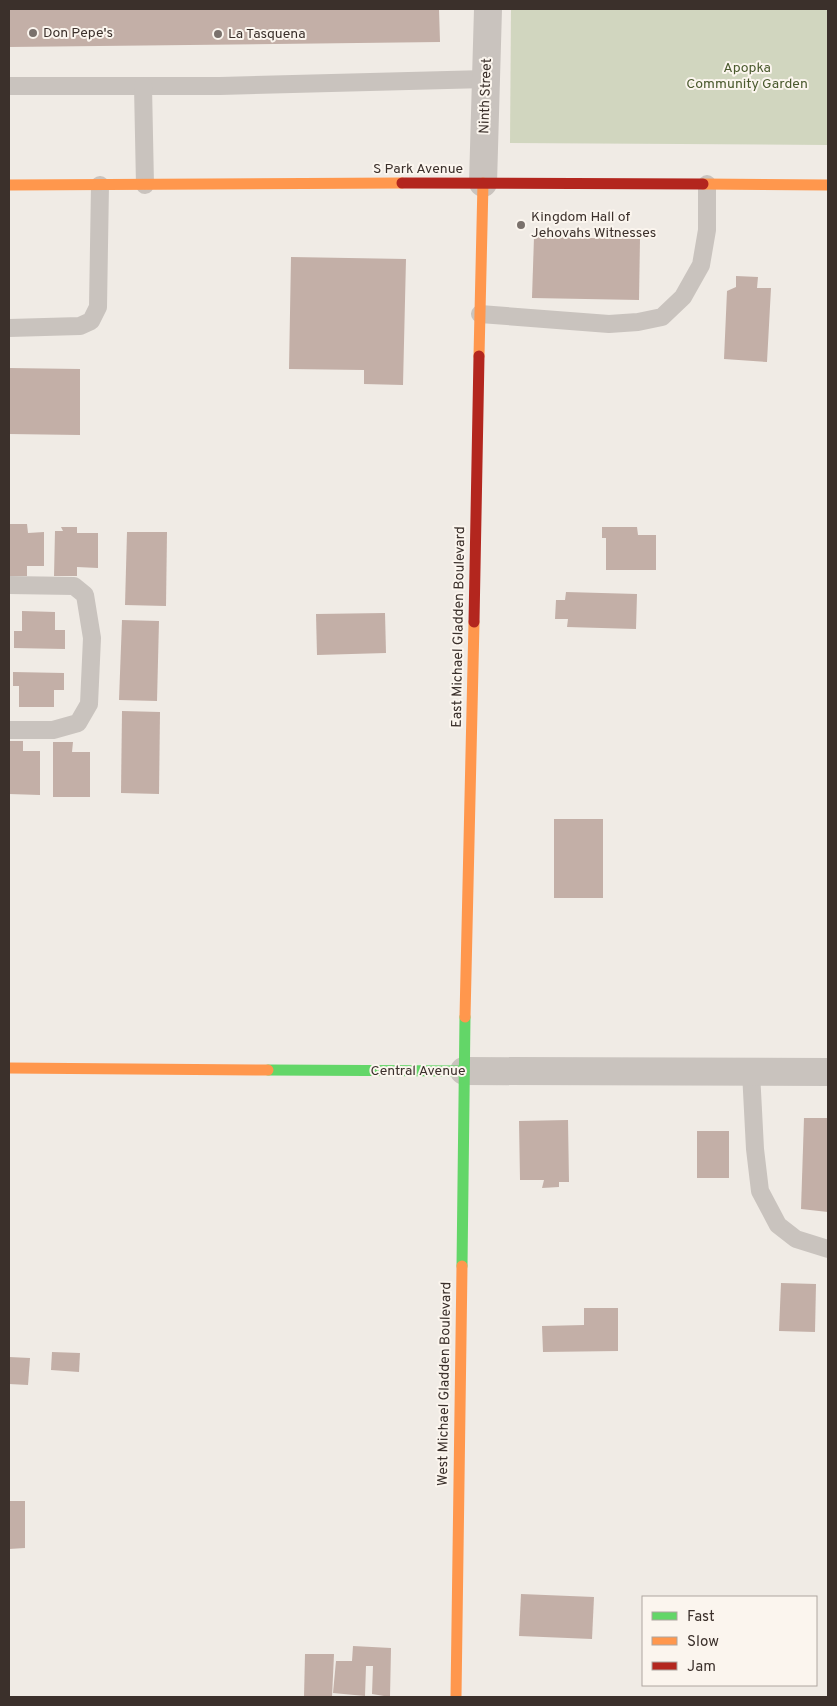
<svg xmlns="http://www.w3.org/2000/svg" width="837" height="1706" font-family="Overpass,sans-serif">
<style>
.green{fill:#d1d6bf}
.building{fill:#c3afa7}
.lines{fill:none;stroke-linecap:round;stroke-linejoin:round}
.lane{stroke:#c9c3be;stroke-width:18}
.street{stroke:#c9c3be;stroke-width:28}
.fast{stroke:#63d668;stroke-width:11}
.slow{stroke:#ff974d;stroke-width:11}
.jam{stroke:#b3261e;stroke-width:11}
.poi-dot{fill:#7a716c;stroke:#fbf5ee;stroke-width:2}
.labels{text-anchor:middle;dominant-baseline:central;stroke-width:4;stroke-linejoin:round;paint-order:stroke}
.poi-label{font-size:14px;fill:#3b302b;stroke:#fbf5ee;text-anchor:start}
.park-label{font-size:14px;fill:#4a5a2e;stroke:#fbf5ee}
.street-label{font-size:14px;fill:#3b302b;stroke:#fbf5ee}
</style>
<rect width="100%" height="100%" fill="#f0ebe5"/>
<path class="green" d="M511 9H828V145L510 143Z"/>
<g class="building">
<path d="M9 9H439L440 42 9 47Z"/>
<path d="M534 237 640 239 639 300 532 298Z"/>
<path d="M291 257 406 259 403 385 364 384V370L289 369Z"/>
<path d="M736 276 758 277 757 288H771L767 362 724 359 727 291 736 287Z"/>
<path d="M9 368 80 369V435L9 434Z"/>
<path d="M9 524H27L28 533 44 532V566H27V576H9Z"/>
<path d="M61 527H77V533H98V568L77 567V576H54L55 531H63Z"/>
<path d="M602 527H637L638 535H656V570H606V538H602Z"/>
<path d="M127 532H167L166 606 125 605Z"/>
<path d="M566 592 637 594 636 629 567 627 568 619H555L556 600H565Z"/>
<path d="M22 611 55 612V630H65V649L14 648V631H22Z"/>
<path d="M385 613 386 653 317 655 316 614Z"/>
<path d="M122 620 159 621 157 701 119 700Z"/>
<path d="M13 672 64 673V690H54V707H19V686H13Z"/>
<path d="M122 711 160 712 159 794 121 793Z"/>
<path d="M9 741H23V751H40V795L9 794Z"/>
<path d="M53 742H73L72 752H90V797H53Z"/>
<rect x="554" y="819" width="49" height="79"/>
<path d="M804 1118H828V1212L801 1209Z"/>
<path d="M568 1120 569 1182H559V1187L542 1188 544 1180H520L519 1121Z"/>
<rect x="697" y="1131" width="32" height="47"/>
<path d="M781 1283 816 1284 815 1332 779 1331Z"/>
<path d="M584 1308H618V1351L543 1352 542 1326 584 1325Z"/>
<path d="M52 1352 80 1353 79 1372 51 1370Z"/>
<path d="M9 1357 30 1358 28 1385 9 1384Z"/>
<path d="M9 1501H25V1548L9 1549Z"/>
<path d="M521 1594 594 1597 592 1639 519 1636Z"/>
<path d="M353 1646 391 1648 390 1697 372 1694 373 1666H366L365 1696 333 1693 336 1661H352Z"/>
<path d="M305 1654H334L332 1697H304Z"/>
</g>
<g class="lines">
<g class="lane">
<path d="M9 86H220L486 79"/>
<path d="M143 86 145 185"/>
<path d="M480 314 609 324 638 322 662 317 683 297 701 265 707 230V184"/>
<path d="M9 328 80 326 91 321 98 307 100 185"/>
<path d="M9 585 74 586 85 595 92 638 89 704 78 723 53 730H9"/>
<path d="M751 1072 755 1149 760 1191 778 1225 796 1239 828 1249"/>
</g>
<g class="street">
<path d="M483 183 488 9"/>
<path d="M464 1071 828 1072"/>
</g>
<g class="fast">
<path d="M268 1070 464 1071"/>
<path d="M462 1266 465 1017"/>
</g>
<g class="slow">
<path d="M703 184 828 185"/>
<path d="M9 185 402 183"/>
<path d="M479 356 483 183"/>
<path d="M465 1017 474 622"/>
<path d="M9 1068 268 1070"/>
<path d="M456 1697 462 1266"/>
</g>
<g class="jam">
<path d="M402 183 703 184"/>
<path d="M474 622 479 356"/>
</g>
</g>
<g class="poi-dot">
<circle cx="33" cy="33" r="5"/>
<circle cx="218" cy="34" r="5"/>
<circle cx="521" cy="225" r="5"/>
</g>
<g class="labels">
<g class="poi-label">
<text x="43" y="33">Don Pepe's</text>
<text x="228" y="34">La Tasquena</text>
<text x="531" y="217">Kingdom Hall of<tspan x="531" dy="16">Jehovahs Witnesses</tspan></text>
</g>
<g class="park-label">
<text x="747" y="68">Apopka<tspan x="747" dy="16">Community Garden</tspan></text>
</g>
<g class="street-label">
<text transform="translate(486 96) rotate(-88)">Ninth Street</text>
<text x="418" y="169">S Park Avenue</text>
<text transform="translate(459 627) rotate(-89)">East Michael Gladden Boulevard</text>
<text x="418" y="1071">Central Avenue</text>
<text transform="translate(445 1384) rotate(-89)">West Michael Gladden Boulevard</text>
</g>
</g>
<rect width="837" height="1706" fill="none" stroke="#3b302b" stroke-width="20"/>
<rect x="642" y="1596" width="175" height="90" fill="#fbf5ee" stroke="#aea6a0"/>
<rect x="652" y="1612" width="25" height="8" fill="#63d668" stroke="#aea6a0"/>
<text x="687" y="1621" font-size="15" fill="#3b302b">Fast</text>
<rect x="652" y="1637" width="25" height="8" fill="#ff974d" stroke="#aea6a0"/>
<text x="687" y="1646" font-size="15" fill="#3b302b">Slow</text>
<rect x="652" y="1662" width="25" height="8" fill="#b3261e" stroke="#aea6a0"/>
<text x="687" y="1671" font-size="15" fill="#3b302b">Jam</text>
</svg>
